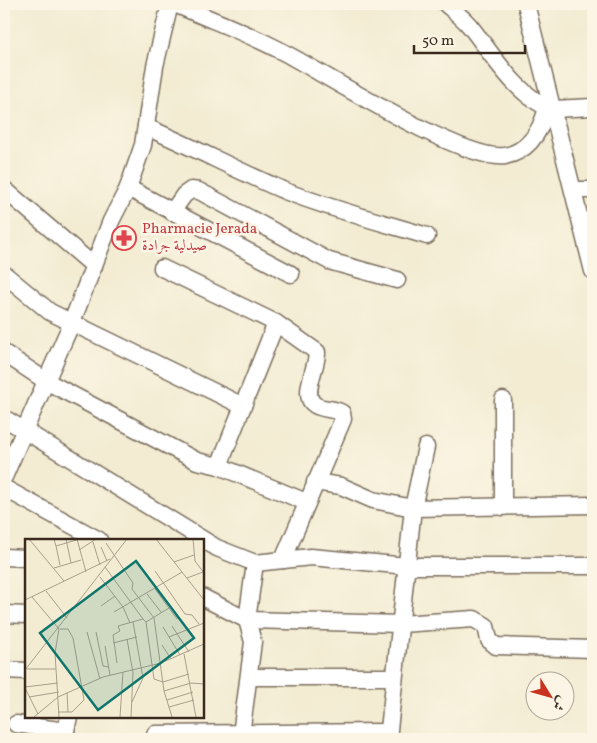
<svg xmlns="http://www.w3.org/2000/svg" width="597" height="743" font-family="Vollkorn,Amiri,serif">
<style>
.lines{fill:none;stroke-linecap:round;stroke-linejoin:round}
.street-casing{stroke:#7b6e5d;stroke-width:19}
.street{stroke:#fff;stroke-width:16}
.labels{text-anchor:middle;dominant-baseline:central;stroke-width:5;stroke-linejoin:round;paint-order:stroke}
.health-label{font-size:15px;fill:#be3a42;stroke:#fcf5e5;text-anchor:start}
.inset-road{fill:none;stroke:#a99e8b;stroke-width:1}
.view{fill:#0f766e;fill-opacity:0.15;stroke:#0f766e;stroke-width:2.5}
.inset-edge{fill:none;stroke:#3b2a1e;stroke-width:2.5}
</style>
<rect width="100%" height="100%" fill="#fcf5e5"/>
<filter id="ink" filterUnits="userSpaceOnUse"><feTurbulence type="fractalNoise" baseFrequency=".02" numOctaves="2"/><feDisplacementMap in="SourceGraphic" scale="10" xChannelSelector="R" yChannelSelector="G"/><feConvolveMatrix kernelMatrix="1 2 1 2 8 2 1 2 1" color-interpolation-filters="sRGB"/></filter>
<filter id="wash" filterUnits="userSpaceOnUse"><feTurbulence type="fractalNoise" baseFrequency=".0096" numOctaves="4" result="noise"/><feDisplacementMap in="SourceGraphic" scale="20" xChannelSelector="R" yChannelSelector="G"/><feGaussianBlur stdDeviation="1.12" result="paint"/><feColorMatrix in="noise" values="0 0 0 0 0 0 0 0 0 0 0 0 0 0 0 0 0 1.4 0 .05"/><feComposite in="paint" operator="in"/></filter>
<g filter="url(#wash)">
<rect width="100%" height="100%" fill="#f3ecd3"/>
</g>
<g filter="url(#ink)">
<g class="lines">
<defs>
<g id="street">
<path d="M175 4C211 20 248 33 283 52 325 74 463 162 505 156 530 151 541 130 547 108"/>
<path d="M446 4C454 11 462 17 469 25 491 52 518 99 553 109L593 107"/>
<path d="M526 4 593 271"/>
<path d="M146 127C193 147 238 171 285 191 331 209 380 222 427 236"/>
<path d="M128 188 291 274"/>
<path d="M4 189 94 266"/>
<path d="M573 190H593"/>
<path d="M172 212 184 195 191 190 199 191 329 261 397 280"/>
<path d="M4 274 50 312 243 406"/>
<path d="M4 353 46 381 178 451 197 461 219 466 306 502"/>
<path d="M503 400V507"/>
<path d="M4 418 217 548 255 563 283 560 343 419 342 413C334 408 323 410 315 405 300 396 318 366 317 352L276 323 162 268"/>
<path d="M219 466 276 323"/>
<path d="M4 477 72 322 111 221 128 188 143 145 155 66 170 4"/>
<path d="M315 482 341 486 373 500 413 508 593 505"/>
<path d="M4 488 99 540"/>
<path d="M4 557 26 558"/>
<path d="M283 560 311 557 407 566H593"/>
<path d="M202 597 247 620 401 624 474 619 486 626 489 640 496 646 593 649"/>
<path d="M4 614 26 615"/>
<path d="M4 670 26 671"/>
<path d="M249 677H394"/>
<path d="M16 724 66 731"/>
<path d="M155 734 388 732"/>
<path d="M241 735 253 642 247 620 255 563"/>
<path d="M64 739 69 717"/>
<path d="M388 739 413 508 426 447"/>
</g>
</defs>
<use href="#street" class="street-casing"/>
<use href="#street" class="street"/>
</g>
</g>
<defs>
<symbol id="pharmacy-ring" viewBox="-11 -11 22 22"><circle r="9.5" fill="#fcf5e5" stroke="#e0444e" stroke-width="1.5"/><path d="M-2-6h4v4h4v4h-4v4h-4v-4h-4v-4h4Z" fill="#e0444e"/></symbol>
</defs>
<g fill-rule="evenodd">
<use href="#pharmacy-ring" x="110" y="224" width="28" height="28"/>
</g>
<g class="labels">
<g class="health-label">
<text x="142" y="229">Pharmacie Jerada<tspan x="142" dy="17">صيدلية جرادة</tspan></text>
</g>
</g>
<g transform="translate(25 539)">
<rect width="179" height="179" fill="#f3ecd3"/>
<path class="inset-road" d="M4 0 39 42M29 0 31 7 55 0M41 0 46 24 56 21M52 0 61 33M131 0 179 61M168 0 170 22 179 34M68 3 75 26M81 4 108 44 107 50 129 79 139 152 147 178M31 7 35 26M76 8 82 22M54 11 71 0M149 23 169 16M80 28 118 80M29 29 46 24M130 32 160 75 167 76 174 85M75 38 98 68 105 84M162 39 178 33M130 50 152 80M21 52 42 79M122 55 136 73M7 58 34 90 30 114 34 178M0 61 85 20M76 67 90 57M89 73 157 33M121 83 129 140 138 143 164 135M121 83 144 69M147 87 164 113M138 88 155 116M62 93 75 140M71 93 78 127 84 128M144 98 179 84M102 100 108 134 106 178M88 104 112 98M137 106 146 120M80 107 85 136M159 115 171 178M92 124 88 96 95 92 93 87 118 80 121 83M2 130H31M0 131 102 0M0 148 33 144M0 149 13 175M139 152 166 144 179 145M42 154 43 173M4 158 34 153M142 161 168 153M107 163 118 139 108 83M144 168 169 161M33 173H47L59 161 48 99 43 90H35M9 178 33 158 78 138 136 124 179 105M95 178 98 133"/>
<path class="view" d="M111 22 169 99 73 171 15 94Z"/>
<rect width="179" height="179" class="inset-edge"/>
</g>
<rect width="597" height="743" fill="none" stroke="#fcf5e5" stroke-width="20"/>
<g transform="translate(550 696) rotate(127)"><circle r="24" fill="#fcf5e5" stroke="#afa495"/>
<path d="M0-4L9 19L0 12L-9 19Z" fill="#c8321e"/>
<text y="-8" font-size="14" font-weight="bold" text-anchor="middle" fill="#3b2a1e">ش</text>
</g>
<path d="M414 45v8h111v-8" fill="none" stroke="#3b2a1e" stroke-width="2.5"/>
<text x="422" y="45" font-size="15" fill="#3b2a1e" stroke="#fcf5e5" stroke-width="4" paint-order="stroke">50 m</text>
</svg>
